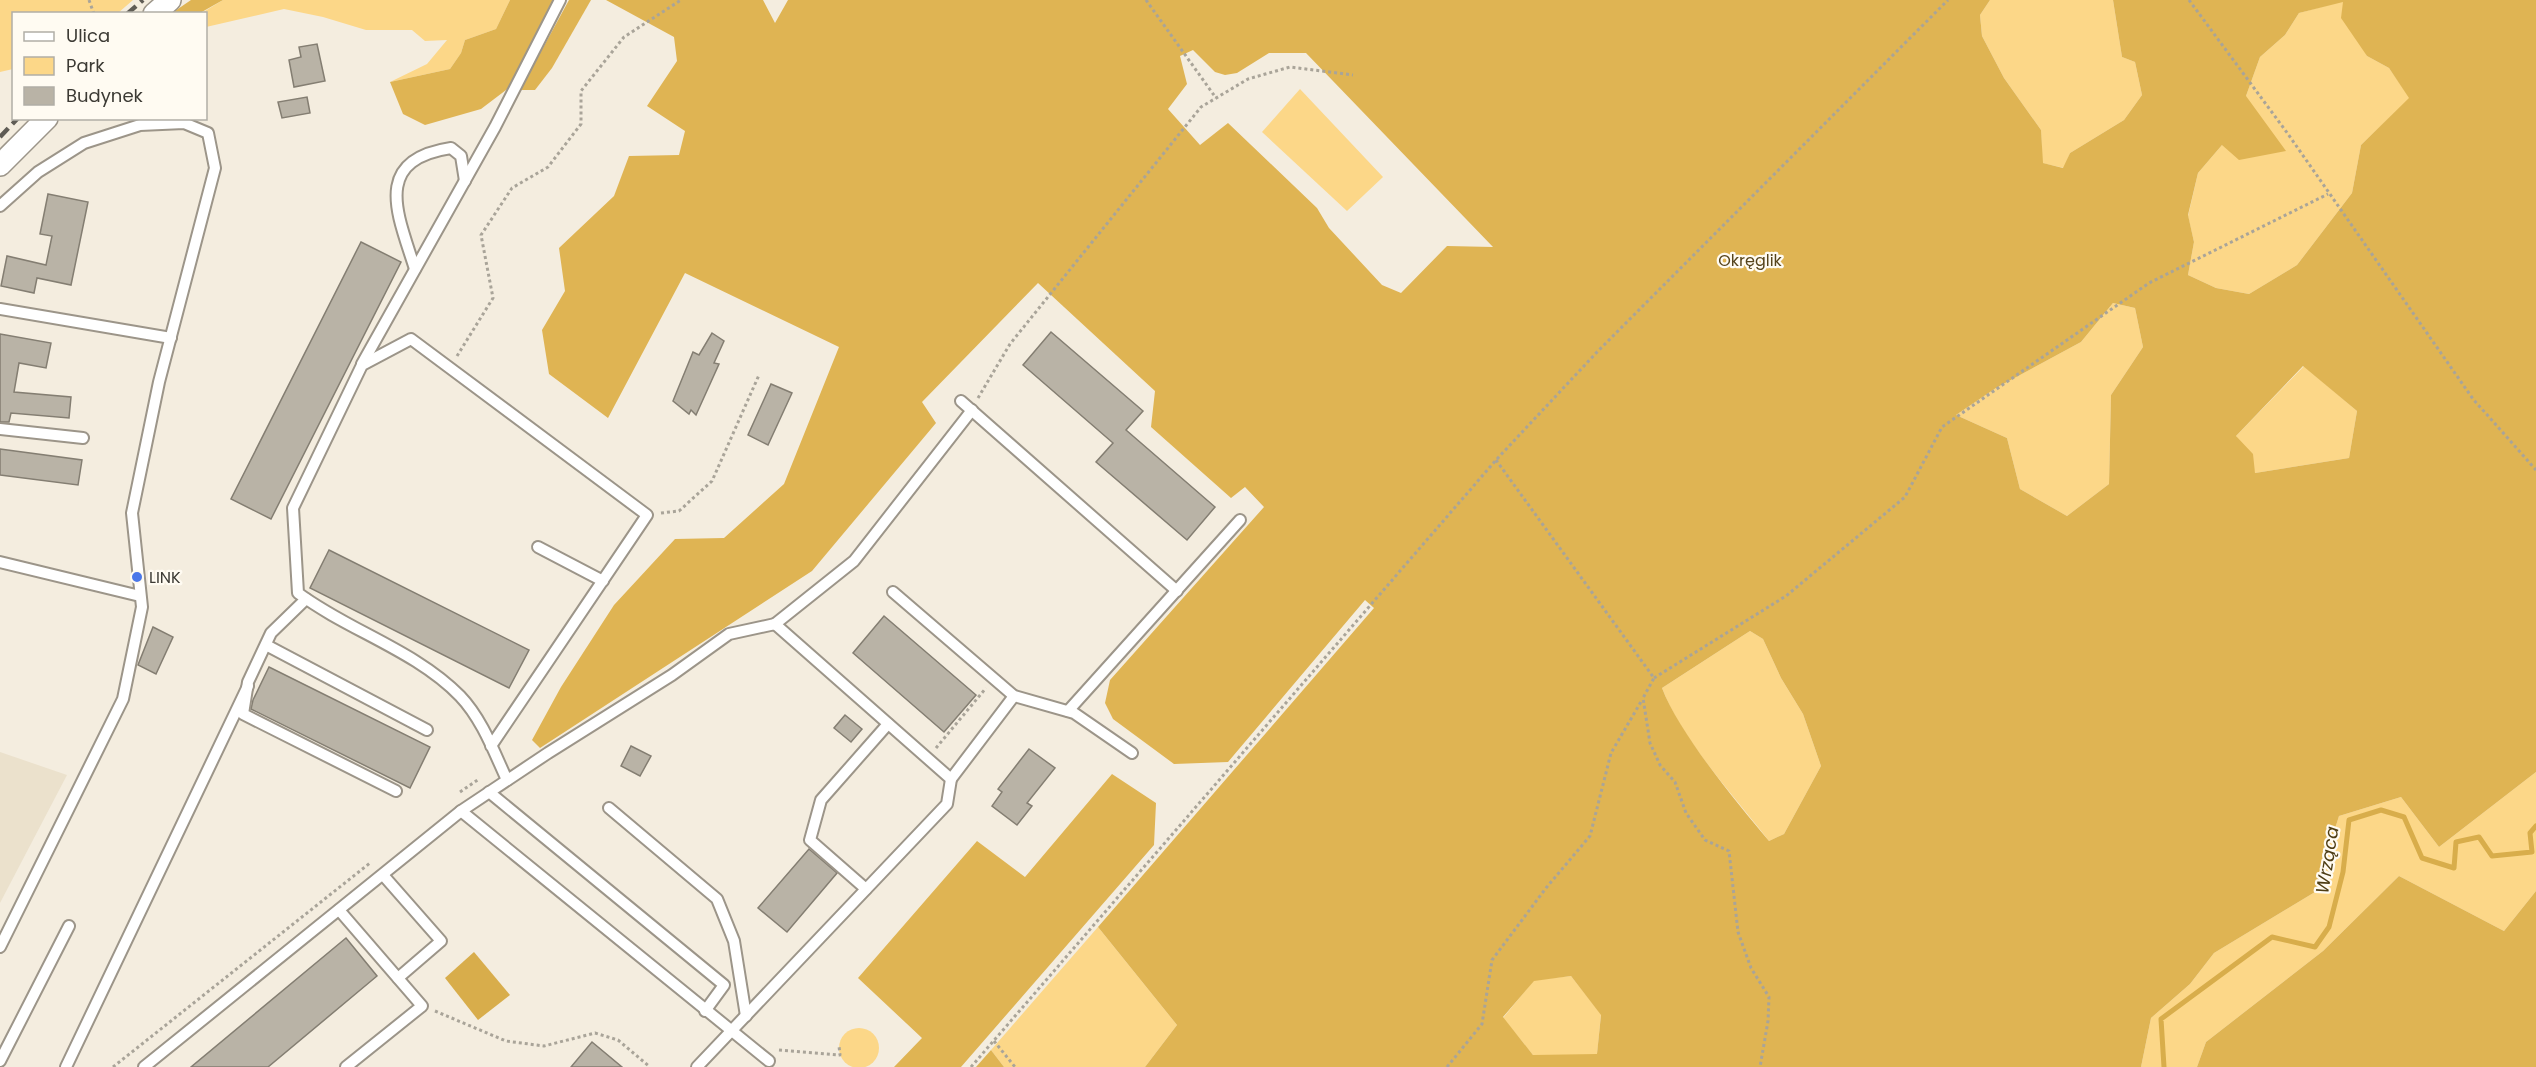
<svg xmlns="http://www.w3.org/2000/svg" width="2536" height="1067" font-family="Poppins,sans-serif">
<style>
.built{fill:#ebe1cc}
.green{fill:#fcd788}
.forest{fill:#dfb453;fill-rule:evenodd}
.water{fill:#d8ad4b}
.lines{fill:none;stroke-linecap:round;stroke-linejoin:round}
.stream{stroke:#d8ad4b;stroke-width:5}
.building{fill:#b9b3a6;stroke:#847e72;stroke-width:1.5}
.service-casing{stroke:#9c9589;stroke-width:14}
.minor-casing{stroke:#9c9589;stroke-width:24}
.path{stroke:#a9a499;stroke-width:3;stroke-dasharray:3 3;stroke-linecap:butt}
.service{stroke:#fff;stroke-width:10}
.minor{stroke:#fff;stroke-width:21}
.rail{stroke:#5f5c55;stroke-width:4.5;stroke-dasharray:12 6;stroke-linecap:butt}
.poi-dot{fill:#4a77e9;stroke:#fffbf2;stroke-width:2}
.labels{text-anchor:middle;dominant-baseline:central;stroke-width:4.5;stroke-linejoin:round;paint-order:stroke}
.park-label{font-size:16px;fill:#56441c;stroke:#fffbf2}
.poi-label{font-size:16px;fill:#3c3a34;stroke:#fffbf2;text-anchor:start}
.water-label{font-size:18px;font-style:italic;fill:#4e3d14;stroke:#fffbf2}
</style>
<rect width="100%" height="100%" fill="#f4eddf"/>
<path class="built" d="M0 752 67 775 0 903Z"/>
<g class="green">
<path d="M0 0H133L118 13 14 14 13 69 0 72Z"/>
<path d="M223 0H510L496 29 465 40 461 53 450 69 390 82 427 64 447 40 425 41 412 30H366L323 17 284 9 206 27V14H200Z"/>
<path d="M1990 0H2113L2122 57 2135 62 2142 95 2124 120 2070 153 2064 168 2042 163 2041 130 2004 78 1982 36 1980 15Z"/>
<path d="M2343 1 2367 56 2389 68 2410 98 2361 145 2352 193 2297 265 2249 294 2216 288 2188 275 2194 242 2188 216 2198 173 2222 145 2246 96 2260 57 2285 35 2299 13Z"/>
<path d="M1300 89 1383 177 1347 211 1262 132Z"/>
<path d="M2113 303 2135 308 2143 347 2111 395 2109 484 2067 516 2020 489 2007 438 1956 415 1996 388 2081 342Z"/>
<path d="M2304 366 2357 411 2349 458 2255 473 2236 436Z"/>
<path d="M1750 631 1763 639 1781 678 1803 714 1821 766 1784 834 1769 841C1735 797 1681 739 1662 688Z"/>
<path d="M2536 772V891L2504 931 2399 876 2323 951 2206 1042 2197 1067H2141L2151 1018 2190 984 2214 953 2315 892 2339 816 2401 797 2439 847Z"/>
<path d="M1098 927 1177 1025 1145 1067H1004L991 1050Z"/>
<path d="M1571 976 1601 1014 1597 1055H1533L1503 1018 1534 980Z"/>
<circle cx="859" cy="1048" r="20"/>
</g>
<g class="forest">
<path d="M191 0H223L200 13H172Z"/>
<path d="M510 0H557L514 84 481 109 425 125 403 114 390 82 450 69 461 53 465 40 496 29Z"/>
<path d="M569 0H591L552 68 535 90H520Z"/>
<path d="M606 0H763L775 23 788 0H1990L1980 15 1982 36 2004 78 2041 130 2043 163 2063 168 2070 153 2124 120 2142 95 2135 62 2122 57 2113 0H2536V772L2439 847 2401 797 2339 816 2315 892 2214 953 2190 984 2151 1018 2141 1067H1145L1177 1025 1098 927 1374 608 1365 600 1228 762 1174 764 1113 719 1105 703 1110 680 1264 507 1245 487 1231 498 1151 427 1155 391 1038 283 922 402 936 423 812 571 540 748 532 740 561 687 614 605 675 539 724 538 784 484 839 347 685 273 608 418 549 374 542 330 565 291 559 248 614 196 629 156 679 155 685 131 647 106 677 61 674 37ZM2343 2 2341 18 2367 56 2389 68 2409 98 2361 145 2352 193 2297 265 2249 294 2216 288 2188 275 2194 242 2188 215 2198 173 2222 145 2239 160 2286 151 2246 96 2260 57 2285 35 2299 13ZM1193 50 1215 72 1225 75 1237 73 1269 53H1306L1493 247 1447 246 1401 293 1382 285 1329 228 1317 208 1228 123 1200 145 1168 109 1187 84 1180 56ZM2113 303 2135 308 2143 347 2111 395 2109 484 2067 516 2020 489 2007 438 1956 415 1996 388 2081 342ZM2303 366 2357 411 2349 458 2255 473 2253 454 2236 436ZM1750 631 1763 639 1781 678 1803 714 1821 766 1784 834 1769 841C1737 803 1679 733 1662 688ZM1571 976 1601 1015 1597 1054 1533 1055 1503 1017 1534 981Z"/>
<path d="M1112 774 1156 803 1154 845 961 1067H894L922 1038 858 978 977 841 1025 877Z"/>
<path d="M2399 876 2504 931 2536 891V1067H2197L2206 1042 2323 951Z"/>
<path d="M991 1050 1004 1067H976Z"/>
</g>
<path class="water" d="M474 952 510 995 478 1020 445 978Z"/>
<g class="lines">
<path class="stream" d="M2164 1067 2161 1019 2272 937 2315 947 2329 927 2343 872 2349 820 2381 810 2404 817 2422 858 2454 868 2456 842 2479 837 2492 856 2532 852 2530 833 2536 826"/>
</g>
<g class="building">
<path d="M317 44 325 81 294 87 289 60 301 57 299 47Z"/>
<path d="M307 97 310 113 282 118 278 102Z"/>
<path d="M48 194 88 202 71 285 37 278 34 293 1 286 7 256 46 265 52 236 40 234Z"/>
<path d="M361 242 401 262 271 519 231 499Z"/>
<path d="M1051 332 1143 411 1126 430 1215 507 1187 540 1096 462 1113 443 1023 365Z"/>
<path d="M712 333 724 341 714 363 719 364 696 415 691 410 689 414 673 401 693 352 699 355Z"/>
<path d="M0 334 51 343 46 368 19 363 14 392 71 397 69 418 11 413 9 422H0Z"/>
<path d="M771 384 792 393 768 445 748 435Z"/>
<path d="M0 449 82 460 78 485 0 475Z"/>
<path d="M329 550 529 650 509 688 310 588Z"/>
<path d="M884 616 976 695 944 732 853 653Z"/>
<path d="M153 627 173 637 156 674 138 665Z"/>
<path d="M269 667 430 747 410 788 251 709 253 700Z"/>
<path d="M845 715 862 729 851 742 834 728Z"/>
<path d="M631 746 651 756 640 776 621 766Z"/>
<path d="M1029 749 1055 768 1027 803 1032 806 1017 825 992 806 1002 792 998 789Z"/>
<path d="M809 849 837 873 787 932 758 908Z"/>
<path d="M346 938 377 976 268 1067H191Z"/>
<path d="M592 1042 622 1067H571Z"/>
</g>
<g class="lines">
<defs>
<g id="service">
<path d="M0 206 38 172 84 143 140 125 184 123 208 133 215 168 159 382 132 513 142 607 123 699 0 947"/>
<path d="M415 269C398 215 371 160 451 148L461 156 465 181"/>
<path d="M0 309 171 338"/>
<path d="M362 364 495 127 560 0"/>
<path d="M961 401 1177 591"/>
<path d="M0 429 83 438"/>
<path d="M538 547 603 581"/>
<path d="M0 562 140 596"/>
<path d="M893 592 1014 696 951 779"/>
<path d="M306 599 271 633 248 682 243 714 396 791"/>
<path d="M775 624 854 561 972 410"/>
<path d="M266 645 427 730"/>
<path d="M1014 696 1074 713 1132 753"/>
<path d="M1068 711 1240 520"/>
<path d="M491 746 647 515 411 339 362 365 293 508 298 593C349 631 415 650 460 696 482 719 494 752 507 780"/>
<path d="M489 792 724 985 705 1011"/>
<path d="M609 808 717 899 734 941 746 1016"/>
<path d="M461 811 769 1061"/>
<path d="M383 875 441 941 398 978"/>
<path d="M866 889 810 840 821 800 888 724"/>
<path d="M339 910 422 1006 346 1067"/>
<path d="M0 1061 69 926"/>
<path d="M66 1067 248 686"/>
<path d="M144 1067 461 811 548 753 672 675 729 634 775 624 951 779 947 804 697 1067"/>
</g>
<g id="minor">
<path d="M154 14 170 0"/>
<path d="M0 165 47 118"/>
</g>
</defs>
<use href="#service" class="service-casing"/>
<use href="#minor" class="minor-casing"/>
<g class="path">
<path d="M89 0 94 14"/>
<path d="M1146 0 1216 98"/>
<path d="M2189 0 2288 134 2473 399 2536 470"/>
<path d="M457 356 493 298 481 235 512 188 548 167 581 124V91L624 37 681 0"/>
<path d="M978 398 1010 344 1201 107 1248 79 1290 67 1353 75"/>
<path d="M1496 460 1654 678 1643 698 1650 743 1660 765 1675 782 1686 813 1705 840 1729 851 1738 932 1751 968 1769 997 1768 1021 1760 1067"/>
<path d="M661 513 679 511 712 481 759 375"/>
<path d="M1654 678 1786 596 1905 497 1942 427 2149 283 2328 194"/>
<path d="M936 748 986 688"/>
<path d="M460 792 479 779"/>
<path d="M435 1011 506 1041 544 1046 595 1033 618 1040 650 1067"/>
<path d="M994 1041 1015 1067"/>
<path d="M779 1050 840 1055 839 1046"/>
<path d="M113 1067 370 863"/>
<path d="M971 1067 1496 460 1598 351 1948 0"/>
<path d="M1447 1067 1482 1024 1492 960 1546 888 1590 836 1611 753 1642 700"/>
</g>
<use href="#service" class="service"/>
<use href="#minor" class="minor"/>
<g class="rail">
<path d="M127 14 143 0"/>
<path d="M0 137 18 118"/>
</g>
</g>
<circle class="poi-dot" cx="137" cy="577" r="6"/>
<g class="labels">
<g class="park-label">
<text x="1750" y="260">Okręglik</text>
</g>
<g class="poi-label">
<text x="149" y="577">LINK</text>
</g>
<g class="water-label">
<text transform="translate(2327 860) rotate(-81)">Wrząca</text>
</g>
</g>
<rect x="12" y="12" width="195" height="108" fill="#fffbf2" stroke="#b1aea6" stroke-width="1.5"/>
<rect x="24" y="32" width="30" height="9" fill="#ffffff" stroke="#b1aea6" stroke-width="1.5"/>
<text x="66" y="42" font-size="18" fill="#3c3a34">Ulica</text>
<rect x="24" y="57" width="30" height="18" fill="#fcd788" stroke="#b1aea6" stroke-width="1.5"/>
<text x="66" y="72" font-size="18" fill="#3c3a34">Park</text>
<rect x="24" y="87" width="30" height="18" fill="#b9b3a6" stroke="#b1aea6" stroke-width="1.5"/>
<text x="66" y="102" font-size="18" fill="#3c3a34">Budynek</text>
</svg>
